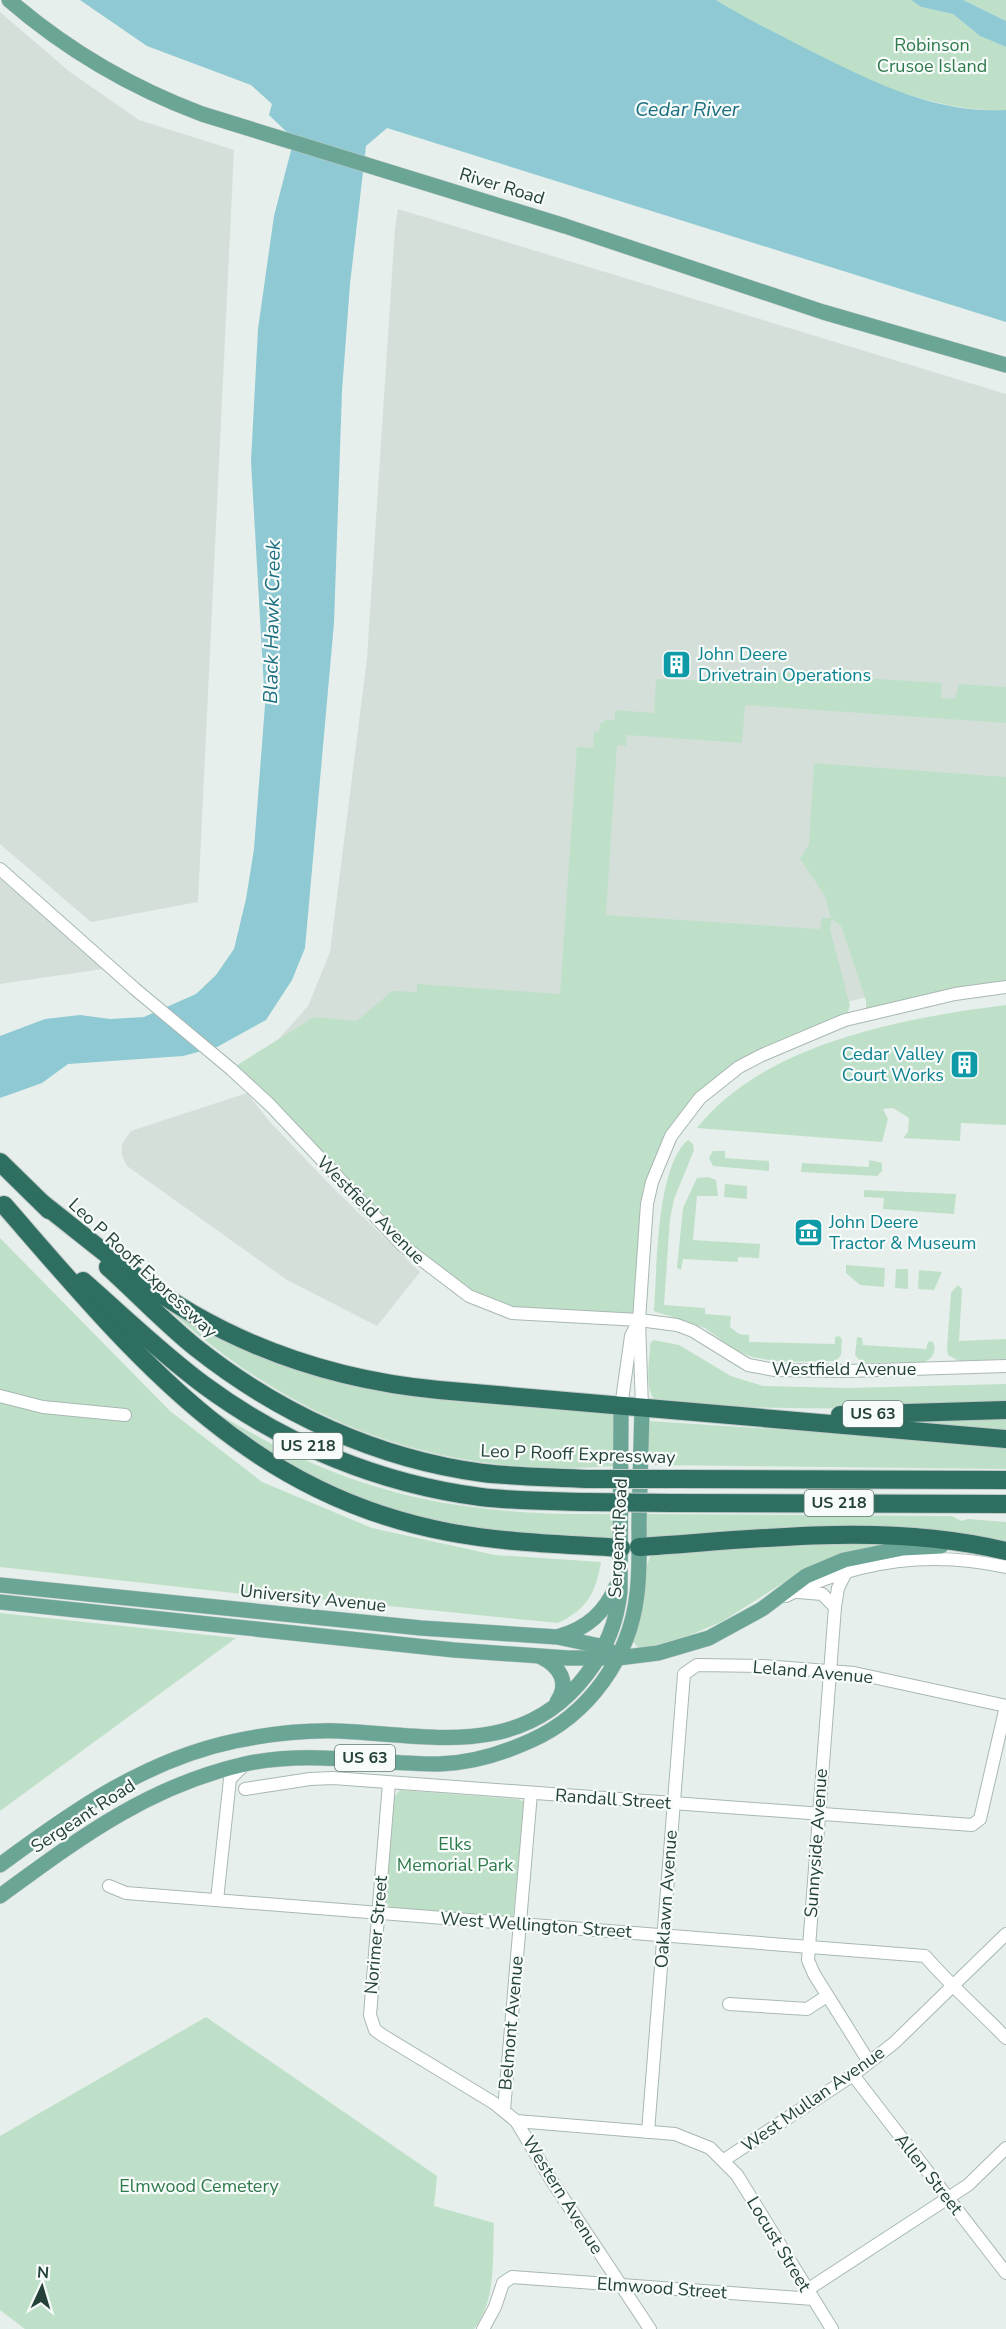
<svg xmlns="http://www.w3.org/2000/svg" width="1006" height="2329" font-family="'Nunito Sans',sans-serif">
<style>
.built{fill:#d4dfda}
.green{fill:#bfe0c8}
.water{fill:#8ec9d4}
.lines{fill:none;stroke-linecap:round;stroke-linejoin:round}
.minor-casing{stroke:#a8b8b2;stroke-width:14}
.major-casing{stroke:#c2cac8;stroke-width:16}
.highway-casing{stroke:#c2cac8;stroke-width:20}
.minor{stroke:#fff;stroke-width:12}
.major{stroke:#6aa596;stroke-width:15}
.highway{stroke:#2f6f62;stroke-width:18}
.highway-bridge-casing{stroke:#c2cac8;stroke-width:20;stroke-linecap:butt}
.highway-bridge{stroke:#2f6f62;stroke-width:18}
.labels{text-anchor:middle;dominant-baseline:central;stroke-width:4.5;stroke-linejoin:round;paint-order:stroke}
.shield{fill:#f7fbf9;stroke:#637a73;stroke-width:1.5}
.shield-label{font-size:16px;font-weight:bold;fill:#24423a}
.park-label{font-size:18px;fill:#2d7a4b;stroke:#f7fbf9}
.street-label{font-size:18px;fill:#24423a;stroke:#f7fbf9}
.culture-label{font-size:18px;fill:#0d838f;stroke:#f7fbf9;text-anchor:start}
.water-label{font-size:20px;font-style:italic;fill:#1c6f80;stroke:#f7fbf9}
</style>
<rect width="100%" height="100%" fill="#e6efeb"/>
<g class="built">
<path d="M0 12 70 72 139 120 234 150 198 902 91 922 0 844Z"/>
<path d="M398 209 1006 394V968L951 976 795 1015 251 1070 308 1006 330 952 367 658 395 228Z"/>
<path d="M0 878 103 969 0 984Z"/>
<path d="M247 1093 270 1122 333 1188 420 1272 377 1326 287 1280 127 1166 122 1155V1144L131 1131Z"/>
</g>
<g class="green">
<path d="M716 0H911L921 7 953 14 980 36 1006 47V110C915 115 792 48 716 0Z"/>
<path d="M963 0H1006V21Z"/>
<path d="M720 669 942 683 941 698 955 699 959 684 1006 687V723L745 705 742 743 627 735 626 746 617 745 606 915 820 929 822 918H831L825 896 800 859 809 844 814 763 1006 777V987L866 1014V1001L841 926 832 919 830 929 850 1006 845 1020 762 1055 700 1098 652 1182 639 1320 512 1313 438 1275 231 1069 314 1017 357 1021 392 991 417 992V984L560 994 577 747 593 748 594 731 599 733 600 723H603L604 720H615V710L654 713 656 679 718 681Z"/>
<path d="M1006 1005V1125L961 1123 960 1141 903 1138 908 1132 909 1118 893 1108 883 1109 888 1119 882 1142 697 1128C764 1043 904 1018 1006 1005Z"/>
<path d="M688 1140 693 1144 694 1150 674 1199 670 1219 664 1305 705 1308V1314L731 1316 730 1327 739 1334 749 1335V1342L835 1344V1337L839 1336 842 1339 841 1355 836 1361 781 1362 752 1357 735 1350 705 1328 654 1311C657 1271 656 1166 688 1140Z"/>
<path d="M713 1151H725V1158L769 1161V1171L713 1166 709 1158Z"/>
<path d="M869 1160 882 1163V1171L877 1176 801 1172 802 1163 869 1167Z"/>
<path d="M697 1178 708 1177 716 1180 718 1196H697L693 1240 760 1244 759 1258 738 1257V1262L683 1259 681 1270 677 1268 683 1208Z"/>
<path d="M725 1184 747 1186V1199L724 1197Z"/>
<path d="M864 1190 956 1194 954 1214 883 1209 884 1198 864 1197Z"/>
<path d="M0 1238 170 1411 262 1482 372 1528 495 1555 601 1562C595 1594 588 1608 558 1623L270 1594 269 1597 0 1567Z"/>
<path d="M846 1265 885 1268 884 1287 860 1285 846 1273Z"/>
<path d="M896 1269H908V1289L895 1288Z"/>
<path d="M919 1270 942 1272 934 1290 918 1289Z"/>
<path d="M958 1285 962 1289 959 1341 1006 1339V1359L959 1361 948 1355 947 1349 951 1293Z"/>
<path d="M173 1308 372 1389 453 1401 614 1412 616 1466C443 1479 300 1426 171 1312Z"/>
<path d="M857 1337 862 1338 863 1345 926 1349 928 1342 932 1341C938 1349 933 1359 924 1362L862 1363 855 1355Z"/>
<path d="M653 1340 679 1345 731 1376 763 1386 847 1388 1006 1384V1406C889 1409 774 1411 657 1402 643 1390 650 1361 650 1344Z"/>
<path d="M206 1406C346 1494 450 1516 614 1514L612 1542 520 1539 412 1519 296 1472Z"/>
<path d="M1006 1417V1433L858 1421Z"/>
<path d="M649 1421 1006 1444V1469L653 1465 648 1459Z"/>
<path d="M646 1514 952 1516 961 1521 968 1519 1006 1522V1545L646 1541Z"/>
<path d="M920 1540 797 1574 723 1621 688 1636 645 1648H638L633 1641 645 1569 651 1555 676 1549Z"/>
<path d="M0 1613 236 1638 0 1811Z"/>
<path d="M400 1790 518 1799 524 1802 513 1918 391 1908 385 1901 393 1798Z"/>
<path d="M206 2017 437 2176 434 2206 494 2223C492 2259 497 2299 474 2329H25L0 2310V2136Z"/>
</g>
<g class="water">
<path d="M80 0H716C745 18 775 33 805 48 869 80 933 114 1006 110V322L387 128 366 146 350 284 342 391 334 623 305 948 292 980 266 1020 217 1047 183 1056 68 1064 42 1083 0 1098V1036L45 1019 80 1015 110 1019 144 1017 196 994 216 975 234 949 246 899 254 849 265 705 251 461 258 329 274 216 294 139 269 115 272 104 251 85 147 46Z"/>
<path d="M911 0H963L1006 21V47L980 36 953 14 921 7Z"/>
</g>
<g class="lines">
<defs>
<g id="minor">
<path d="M0 869 135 989 231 1069 270 1105 402 1245 469 1296 512 1313 639 1320 677 1325 693 1331 748 1365 775 1370 847 1371 1006 1366"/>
<path d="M0 1396 43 1407 125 1415"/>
<path d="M621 1407 631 1336 639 1320"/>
<path d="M642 1408 639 1320 647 1204 652 1182 671 1136 700 1098 739 1067 762 1055 845 1020 955 994 1006 987"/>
<path d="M846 1572 838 1588 835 1607 808 1960 814 1974 869 2062"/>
<path d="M798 1592 822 1594 835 1607"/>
<path d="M786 1596C855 1561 930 1550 1006 1567"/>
<path d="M389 1783 370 2015 375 2030 382 2035 494 2103 516 2121 550 2178 650 2329"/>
<path d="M245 1789 310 1779 333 1778 972 1825 980 1819 1006 1706"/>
<path d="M109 1886 126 1893 925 1956C950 1985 979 2010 1006 2038"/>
<path d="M217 1900 230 1779 244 1765"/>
<path d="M729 2004 807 2009 827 1996"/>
<path d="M853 2075 1006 2273"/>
<path d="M504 2110 531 1793"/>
<path d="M516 2121 675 2134 710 2148 737 2175 832 2329"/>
<path d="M648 2132 684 1674 697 1665 763 1666 854 1673 1006 1706"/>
<path d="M724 2160 853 2075 894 2043 1006 1934"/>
<path d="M807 2290 968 2185 1006 2148"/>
<path d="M483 2329 495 2307 503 2283 512 2277 813 2299"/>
</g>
<g id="major">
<path d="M9 0C68 51 130 87 202 114L565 226 823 312 1006 365"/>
<path d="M0 1585 421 1628 557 1637 605 1647 611 1652"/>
<path d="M0 1602 454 1650 568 1658H618L658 1653 709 1638 762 1609 806 1576 844 1560 903 1548 941 1546"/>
<path d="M560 1636C588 1628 605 1612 617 1585"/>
<path d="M541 1657C560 1666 570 1683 557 1702"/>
<path d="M0 1865C73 1811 145 1760 235 1741 269 1734 304 1730 339 1731 430 1735 522 1760 587 1674 606 1649 617 1623 620 1591L621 1407"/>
<path d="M0 1896C78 1839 148 1786 245 1764 310 1750 373 1764 439 1764 471 1763 501 1754 530 1741 589 1715 630 1657 637 1594 640 1570 639 1546 639 1522 640 1484 641 1446 642 1408"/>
</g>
<g id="highway">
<path d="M0 1162 49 1210"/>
<path d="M42 1203C91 1241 139 1283 193 1314 268 1357 353 1382 439 1390L1006 1439"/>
<path d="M4 1205C133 1353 244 1493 448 1532 505 1543 563 1544 621 1548"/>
<path d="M108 1267C137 1293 164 1322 195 1347 278 1413 377 1459 483 1473 517 1477 553 1477 587 1479"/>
<path d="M83 1281C123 1316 162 1354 204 1385 285 1445 381 1484 481 1497 515 1501 551 1501 586 1502"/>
<path d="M840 1415 1006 1410"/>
<path d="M674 1479 1006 1480"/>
<path d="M671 1503 1006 1504"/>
<path d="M639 1547C761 1539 886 1522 1006 1551"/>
</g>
</defs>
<use href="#minor" class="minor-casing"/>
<use href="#major" class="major-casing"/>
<use href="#highway" class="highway-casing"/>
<use href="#minor" class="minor"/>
<use href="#major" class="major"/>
<use href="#highway" class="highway"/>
<defs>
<g id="highway-bridge">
<path d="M587 1479H674"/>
<path d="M586 1502 671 1503"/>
</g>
</defs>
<use href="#highway-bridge" class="highway-bridge-casing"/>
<use href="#highway-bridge" class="highway-bridge"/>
</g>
<defs>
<symbol id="building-square" viewBox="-11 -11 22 22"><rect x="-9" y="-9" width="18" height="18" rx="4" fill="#0f9aa8" stroke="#f7fbf9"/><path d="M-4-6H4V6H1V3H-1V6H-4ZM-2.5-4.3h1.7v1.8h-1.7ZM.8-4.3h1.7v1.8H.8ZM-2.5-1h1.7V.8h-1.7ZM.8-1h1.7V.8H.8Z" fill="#fff"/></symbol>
<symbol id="museum-square" viewBox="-11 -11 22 22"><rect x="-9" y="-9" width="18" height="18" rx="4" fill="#0f9aa8" stroke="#f7fbf9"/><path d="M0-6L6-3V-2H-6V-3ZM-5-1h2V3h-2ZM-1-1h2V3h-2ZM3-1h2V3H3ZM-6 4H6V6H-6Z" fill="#fff"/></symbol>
</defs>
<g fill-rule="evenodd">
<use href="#building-square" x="660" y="648" width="33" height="33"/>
<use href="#building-square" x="948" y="1048" width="33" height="33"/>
<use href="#museum-square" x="792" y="1216" width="33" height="33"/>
</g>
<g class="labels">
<g class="shield">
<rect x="843" y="1401" width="60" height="26" rx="4.5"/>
<rect x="273.5" y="1433" width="69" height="26" rx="4.5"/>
<rect x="804.5" y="1490" width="69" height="26" rx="4.5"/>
<rect x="335" y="1745" width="60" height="26" rx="4.5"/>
</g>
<g class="shield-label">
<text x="873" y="1414">US 63</text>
<text x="308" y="1446">US 218</text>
<text x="839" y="1503">US 218</text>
<text x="365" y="1758">US 63</text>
</g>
<g class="park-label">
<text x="932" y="45">Robinson<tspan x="932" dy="21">Crusoe Island</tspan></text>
<text x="455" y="1844">Elks<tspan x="455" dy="21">Memorial Park</tspan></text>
<text x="199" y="2186">Elmwood Cemetery</text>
</g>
<g class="street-label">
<text transform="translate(502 186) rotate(17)">River Road</text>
<text transform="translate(371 1210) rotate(45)">Westfield Avenue</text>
<text transform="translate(143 1268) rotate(43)">Leo P Rooff Expressway</text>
<text x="844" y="1369">Westfield Avenue</text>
<text transform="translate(578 1454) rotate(2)">Leo P Rooff Expressway</text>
<text transform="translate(618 1538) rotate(-87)">Sergeant Road</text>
<text transform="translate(313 1598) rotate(6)">University Avenue</text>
<text transform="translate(813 1672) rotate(5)">Leland Avenue</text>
<text transform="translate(613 1799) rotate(4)">Randall Street</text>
<text transform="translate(83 1816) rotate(-33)">Sergeant Road</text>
<text transform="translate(816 1843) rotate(-86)">Sunnyside Avenue</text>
<text transform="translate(666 1899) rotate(-86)">Oaklawn Avenue</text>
<text transform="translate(536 1925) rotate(4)">West Wellington Street</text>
<text transform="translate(376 1935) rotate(-85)">Norimer Street</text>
<text transform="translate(511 2023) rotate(-85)">Belmont Avenue</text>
<text transform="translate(813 2099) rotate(-35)">West Mullan Avenue</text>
<text transform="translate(929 2174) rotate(52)">Allen Street</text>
<text transform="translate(563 2195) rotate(58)">Western Avenue</text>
<text transform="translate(779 2244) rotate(59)">Locust Street</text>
<text transform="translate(662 2288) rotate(4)">Elmwood Street</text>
</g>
<g class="culture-label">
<text x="698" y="654">John Deere<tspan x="698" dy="21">Drivetrain Operations</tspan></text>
<text x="944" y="1054" text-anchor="end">Cedar Valley<tspan x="944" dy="21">Court Works</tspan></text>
<text x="829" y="1222">John Deere<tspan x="829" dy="21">Tractor &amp; Museum</tspan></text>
</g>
<g class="water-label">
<text x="687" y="109">Cedar River</text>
<text transform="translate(272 622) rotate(-89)">Black Hawk Creek</text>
</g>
</g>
<g transform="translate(42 2287) rotate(4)" stroke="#f7fbf9" stroke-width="4.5" paint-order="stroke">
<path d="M0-4.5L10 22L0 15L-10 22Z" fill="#24423a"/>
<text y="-9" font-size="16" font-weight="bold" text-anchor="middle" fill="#24423a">N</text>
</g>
</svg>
